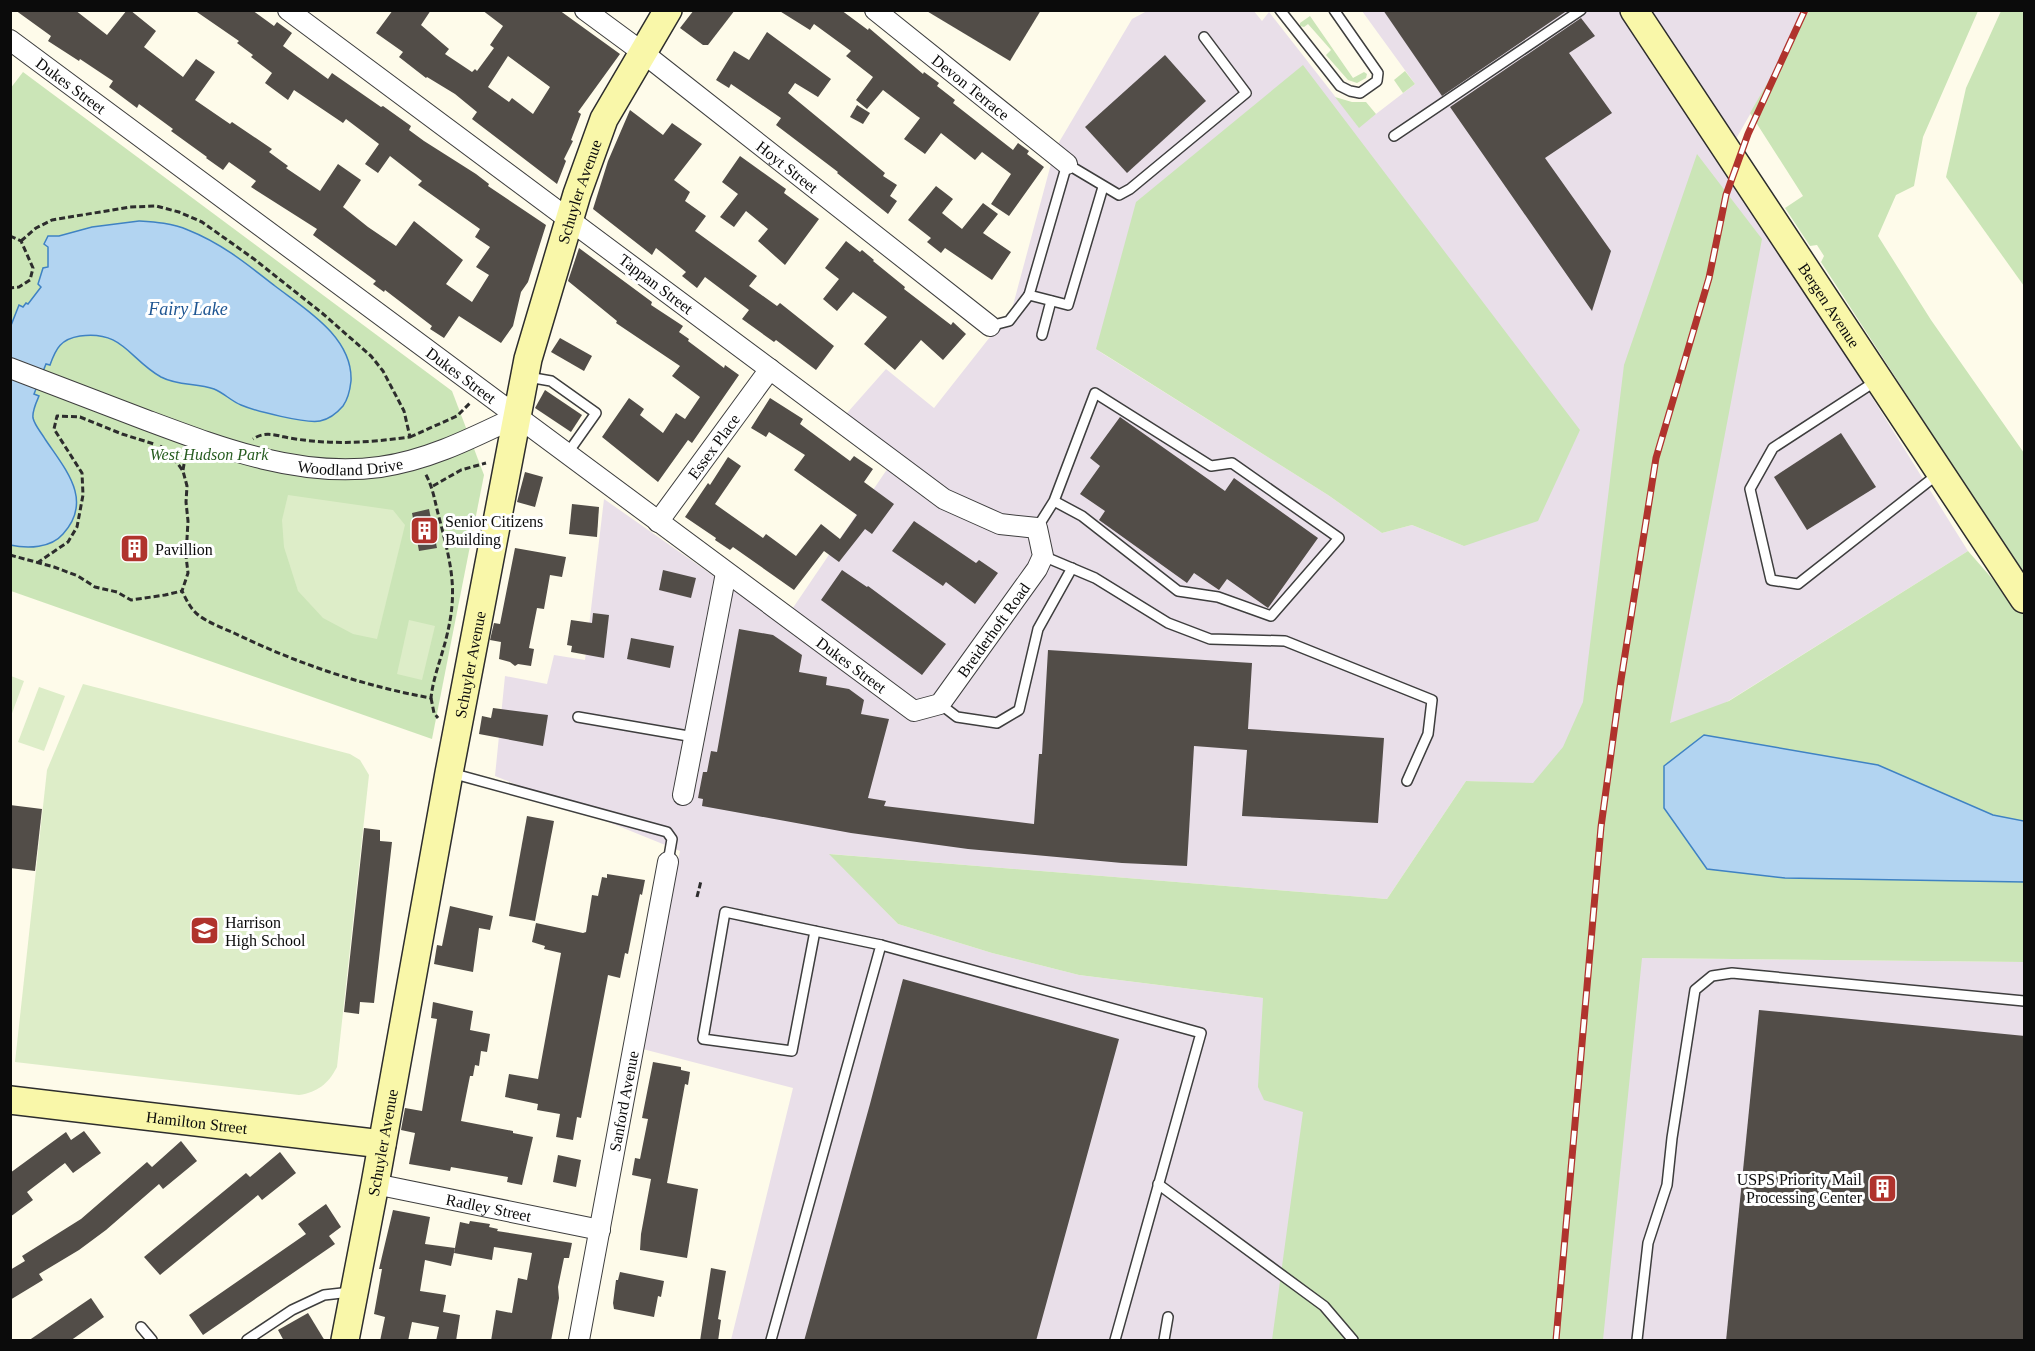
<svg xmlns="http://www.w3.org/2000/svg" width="2035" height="1351" font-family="Georgia,serif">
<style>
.industrial{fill:#e9dfe9;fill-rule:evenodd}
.green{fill:#cbe5b7}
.pitch{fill:#ddedc8}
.water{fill:#b2d4f1;stroke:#3f82c3;stroke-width:1.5}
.building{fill:#524d48;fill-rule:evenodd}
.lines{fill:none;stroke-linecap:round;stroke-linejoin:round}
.lane-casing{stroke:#3e3e3e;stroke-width:12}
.street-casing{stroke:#3e3e3e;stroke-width:22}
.secondary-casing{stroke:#2d2d2d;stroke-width:30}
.path{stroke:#2d2d2d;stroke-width:3;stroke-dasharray:6 3;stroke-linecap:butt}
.lane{stroke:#fff;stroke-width:9}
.street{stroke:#fff;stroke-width:20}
.secondary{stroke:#f9f7a9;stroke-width:27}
.rail-casing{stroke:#b0332d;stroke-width:7}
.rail{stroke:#fff;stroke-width:4.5;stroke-dasharray:14;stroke-linecap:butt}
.labels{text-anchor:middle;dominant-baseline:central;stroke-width:6;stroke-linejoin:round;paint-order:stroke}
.street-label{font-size:16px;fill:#0b0b0b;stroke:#fff}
.park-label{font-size:16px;font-style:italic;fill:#285d21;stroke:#fff}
.poi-label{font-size:16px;fill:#0b0b0b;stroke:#fff;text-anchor:start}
.water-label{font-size:18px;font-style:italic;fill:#1e5592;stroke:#fff}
</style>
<rect width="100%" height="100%" fill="#fefbea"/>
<path class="industrial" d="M1253 10 1262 21 1269 12 1359 127 1415 84 1362 11H1809L1724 160 1968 551 1690 725 1562 785 1466 781 1387 899 830 854 898 924 992 953 1079 975 1263 998 1642 958 2024 962V1340H731L793 1088 635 1047 680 851 495 776 505 676 547 684 554 655 585 660 604 499 782 624 892 462 840 421 886 369 934 408 1012 309 1055 149 1132 19 1147 11ZM1097 350 1464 546 1412 525 1382 533 1328 495Z"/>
<g class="green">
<path d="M1809 11H1978L1923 137 1914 186 1896 195 1878 236 1931 320 2024 453V573L1956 471 1821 262 1824 256 1817 245 1810 246 1785 208 1803 196 1750 113Z"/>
<path d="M2001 11H2024V286L1946 177 1966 88Z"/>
<path d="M1310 16 1353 78 1364 72 1367 74 1366 78 1357 83 1348 80 1326 55 1331 50 1308 24 1304 27 1300 26V23Z"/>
<path d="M1303 65 1580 430 1538 521 1464 546 1412 525 1382 533 1328 495 1096 349 1136 202Z"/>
<path d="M1405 71 1415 84 1403 93 1394 80Z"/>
<path d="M23 72 452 391 484 475 432 739 11 591 10 89Z"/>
<path d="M1335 97 1352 102H1366L1376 114 1359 128Z"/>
<path d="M1697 154 1762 239 1670 723 1729 701 1968 551 2024 615V962L1642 958 1603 1340H1272L1303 1112 1264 1100 1258 1087 1263 998 1079 975 992 953 898 924 829 854 1387 899 1466 781 1533 783 1563 747 1583 702 1624 365Z"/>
</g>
<g class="pitch">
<path d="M288 495 393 510 405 525 377 639 353 634 323 618 298 591 284 547 282 520Z"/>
<path d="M409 620 435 626 422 680 397 674Z"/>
<path d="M11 676 24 681 11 716 10 676Z"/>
<path d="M83 684 350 754 360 760 369 775 337 1067C328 1084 318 1092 299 1095L15 1062 47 770Z"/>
<path d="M39 687 65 696 44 751 18 742Z"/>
</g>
<g class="water">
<path d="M139 221C155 222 172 223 188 230 221 243 247 264 275 286 305 309 353 337 351 381 350 390 348 399 343 406 337 413 330 419 320 421 307 424 255 411 241 405 231 401 224 393 214 389 196 383 178 386 161 377 129 359 123 330 80 336 61 339 56 348 50 365L46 364 34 394 39 396C36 403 32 411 33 418 35 426 41 432 45 439 65 469 94 500 63 534 51 548 28 549 10 545V328L19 305 23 307 26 303 28 304 41 287 38 284 43 268 48 267V247L44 244 48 236H59L92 227Z"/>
<path d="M1704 735 1878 765 1993 815 2024 821V882L1785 878 1707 869 1664 808V766Z"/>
</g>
<g class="building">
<path d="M15 10H75L107 35 127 10H130L156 31 144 47 183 77 196 59 215 72 195 100 230 124 232 122 272 149 269 152 288 166 286 168 320 191 338 164 361 180 343 207 368 227 396 246 414 221 463 260 446 284 472 302 489 275 476 267 490 247 475 237 480 229 418 185 422 181 390 156 378 173 365 164 379 144 346 119 343 123 294 90 288 100 265 83 272 73 251 57 253 55 237 43 239 41 194 10H252L274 26 277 22 292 33 283 46 328 79 332 73 381 107 383 106 411 126 409 130 424 141 476 174 489 184 488 186 546 225 528 282 521 292 513 326 501 343 459 316 444 338 430 329 432 326 385 290 384 292 373 284 376 281 313 235 317 229 251 187 256 181 229 162 223 170 206 158 207 157 171 131 173 129 139 104 137 108 109 87 113 81 80 59 79 61 48 41 51 36Z"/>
<path d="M393 10H431L421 25 449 49 445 54 472 72 475 69 477 71 494 48 490 45 503 26 482 10H559L620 54 578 112 581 114 571 140 573 141 564 159 566 161 557 184 472 119 477 112 455 94 427 77 426 78 399 57 403 52 376 33ZM508 56 550 87 533 114 512 98 509 102 488 87Z"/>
<path d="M694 10H735L708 45H703L680 28Z"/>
<path d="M778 10H841L868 30 869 28 923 74 924 72 939 83 937 86 955 100 953 103 1013 150 1018 143 1029 151 1027 154 1044 167 1009 216 991 204 1011 174 982 152 975 160 941 133 925 154 904 139 920 118 917 116 883 90 867 109 856 100 873 77 846 56 851 51 814 24 810 30Z"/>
<path d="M925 10H1041L1010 61Z"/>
<path d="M1383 10H1568L1442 96Z"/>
<path d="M1581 18 1595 36 1569 53 1612 113 1545 158 1611 251 1592 311 1450 107Z"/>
<path d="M767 32 831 79 818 97 795 83 788 93 885 173 883 176 897 185 890 196 897 201 888 214 837 173 838 172 776 125 781 118 731 84 729 88 716 80 734 51 749 60Z"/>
<path d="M1165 55 1206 101 1127 173 1085 127Z"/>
<path d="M857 105 870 113 863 124 850 117Z"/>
<path d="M630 110 663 135 672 123 702 144 674 180 690 192 685 201 706 216 695 231 757 276 749 286 777 306 780 303 834 346 816 370 776 340 774 342 742 319 749 310 705 277 697 288 682 276 686 272 656 248 652 255 593 209 608 161Z"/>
<path d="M740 156 786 189 784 193 819 219 785 265 758 241 768 229 746 211 734 227 720 217 738 194 722 182Z"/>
<path d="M936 186 953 199 942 213 962 229 983 203 998 214 983 233 1011 252 992 280 945 248 941 253 927 242 931 238 908 220Z"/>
<path d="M846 241 860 252 862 250 874 260 873 261 905 287 904 289 951 325 953 322 966 334 943 360 921 340 895 370 864 344 887 317 853 292 837 311 823 299 839 279 825 268Z"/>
<path d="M579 248 652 302 651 305 683 326 679 332 689 339 688 341 724 368 725 365 739 375 692 443 688 440 658 482 602 437 629 398 644 409 640 415 663 433 676 413 685 419 700 397 672 376 680 366 616 323 617 321 568 281Z"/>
<path d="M560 338 592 356 584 371 551 352Z"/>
<path d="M545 390 582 415 571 432 535 408Z"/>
<path d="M770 398 803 419 800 424 850 461 854 456 873 469 864 482 894 504 872 534 865 529 839 562 824 551 794 590 733 547 730 550 715 540 716 538 685 517 708 483 710 485 728 457 741 466 715 504 763 538 766 534 796 556 821 524 840 539 857 515 794 470 805 455 769 432 766 437 751 428Z"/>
<path d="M1120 417 1225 491 1234 478 1318 538 1268 608 1227 579 1219 590 1194 573 1187 583 1099 520 1105 511 1080 494 1100 466 1090 458Z"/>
<path d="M1841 433 1876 487 1807 530 1774 477Z"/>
<path d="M525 472 543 477 535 507 517 502Z"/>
<path d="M572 504 599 507 597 537 569 534Z"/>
<path d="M429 509 437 548 419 551 412 513Z"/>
<path d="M914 521 976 563 979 560 998 573 975 604 946 582 943 586 892 551Z"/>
<circle cx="134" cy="550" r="12"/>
<path d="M515 548 566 557 562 577 550 575 544 609 537 608 529 648 534 649 531 666 518 664 515 666 510 662 499 659 501 642 490 640 494 623 500 624Z"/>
<path d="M663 570 696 578 691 598 659 590Z"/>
<path d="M842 570 867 587 868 586 946 644 922 675 821 600Z"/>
<path d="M593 613 609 615 604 658 571 652 572 646 567 645 571 620 592 623Z"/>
<path d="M739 629 773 635 802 655 799 672 827 677 826 685 849 689 864 700 861 714 889 719 868 798 886 801 884 806 1034 824 1039 754H1042L1048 650 1252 663 1248 729 1384 738 1378 823 1242 816 1247 750 1194 746 1187 866 1122 863 968 849 851 833 702 806 703 799 698 798 703 772H707L711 751 717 752Z"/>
<path d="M631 638 674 646 670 668 627 659Z"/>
<path d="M493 708 548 715 543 746 479 734 482 716 491 718Z"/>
<path d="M10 805 42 809 35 871 10 868Z"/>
<path d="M527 816 554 821 535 921 509 916Z"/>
<path d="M364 828 380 830V841L392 842 374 1003 360 1002 359 1014 344 1012Z"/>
<path d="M607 874 645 880 642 895 640 894 628 954 625 953 620 978 608 975 581 1118 577 1117 573 1140 556 1137 560 1114 537 1110 538 1104 505 1097 509 1074 538 1079 561 953 544 949 545 946 532 942 536 923 583 933 586 932 592 895 598 896 602 877 607 878Z"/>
<path d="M450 906 493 916 490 930 479 928 473 972 434 964 437 945 442 946Z"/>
<path d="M903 979 1119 1039 1036 1341H804L870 1104Z"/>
<path d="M433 1002 473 1011 470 1030 490 1034 487 1052 481 1051 479 1066 475 1065 473 1076H470L461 1121 513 1131V1133L533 1137 522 1185 507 1182 508 1177 451 1167 450 1171 409 1164 415 1133 401 1130 405 1108 422 1111 437 1019 431 1018Z"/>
<path d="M1759 1010 2025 1036V1341H1726Z"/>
<path d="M653 1062 681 1067V1070L690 1072 688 1085 685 1084 667 1183 698 1189 687 1258 640 1250 641 1234 651 1179 632 1175 635 1158 640 1159 648 1119 642 1118Z"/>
<path d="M84 1131 101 1153 73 1173 65 1163 27 1192 33 1200 10 1217V1173L66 1132 71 1140Z"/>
<path d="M181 1141 197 1161 163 1189 159 1184 106 1230 79 1250 39 1274 43 1280 10 1300V1270L25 1261 22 1256 81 1219 147 1162 152 1167Z"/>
<path d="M280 1152 296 1173 262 1200 258 1195 160 1275 144 1257 246 1173 250 1177Z"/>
<path d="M558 1155 581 1160 576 1187 553 1182Z"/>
<path d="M326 1204 341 1227 329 1236 335 1244 203 1335 189 1315 306 1234 298 1224Z"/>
<path d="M393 1210 430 1217 425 1244 455 1248 451 1266 425 1260 420 1291 446 1295 443 1312 460 1315 456 1341H436L439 1327 412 1322 408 1341H380L385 1317 374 1314 382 1269H379Z"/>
<path d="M470 1221 490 1224 489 1227 498 1229 497 1231 572 1243 569 1258H564L558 1287 559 1298 551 1341H491L496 1310 512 1313 518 1278 527 1280 532 1253 494 1247 492 1260 454 1253 460 1222 469 1224Z"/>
<path d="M711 1268 726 1271 718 1319 721 1320 718 1341H700Z"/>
<path d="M620 1272 664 1281 661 1297 658 1296 654 1317 614 1309 613 1303 616 1280H618Z"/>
<path d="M91 1298 104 1317 70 1341H28Z"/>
<path d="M308 1313 325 1341H284L278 1330Z"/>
</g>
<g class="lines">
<defs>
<g id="lane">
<path d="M1280 10 1340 86 1350 91 1360 93 1377 81 1378 73 1334 10"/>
<path d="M1394 136 1581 10"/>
<path d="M1103 187 1068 305 1029 295 1067 164 1119 195 1130 189 1246 93 1204 37"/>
<path d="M990 326 1009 321 1029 295"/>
<path d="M1042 335 1051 301"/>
<path d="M528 377 551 381 596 413 567 454"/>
<path d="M1876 381 1773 448 1750 489 1771 580 1798 584 1938 474"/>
<path d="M1037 528 1054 501 1095 393 1211 466 1232 463 1339 538 1271 616 1218 597 1178 591 1082 516 1054 501"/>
<path d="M1043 556 1095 578 1168 623 1210 639 1285 641 1432 700 1428 734 1407 781"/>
<path d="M940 704 957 717 997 723 1019 710 1038 629 1072 568"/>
<path d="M578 717 694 737"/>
<path d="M451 773 667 832 672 839 668 862"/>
<path d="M881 945 1201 1033 1115 1340"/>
<path d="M1158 1184 1324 1306 1353 1340"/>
<path d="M141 1327 152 1340"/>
<path d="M247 1340 292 1310 324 1295 351 1292"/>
<path d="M771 1340 881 945 725 912 703 1039 792 1051 815 931"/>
<path d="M1164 1340 1168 1317"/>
<path d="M1637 1340 1648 1243 1667 1185 1672 1138 1695 990 1712 976 1732 973 2024 1001"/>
</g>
<g id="street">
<path id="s1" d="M585 10 642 52 990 326"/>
<path id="s2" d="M875 10 1067 164"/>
<path id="s3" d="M10 40 914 711 940 704 1037 569 1043 556 1037 528 1000 524 944 499 288 10"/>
<path id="s4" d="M10 368C56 386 101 403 146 420 221 448 299 478 380 467 429 460 472 438 516 417"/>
<path id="s5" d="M658 522 770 369"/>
<path d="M683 795 726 573"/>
<path id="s6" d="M375 1184 600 1230"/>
<path id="s7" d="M579 1340 668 862"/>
</g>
<g id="secondary">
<path id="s8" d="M1634 10 2024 599"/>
<path id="s9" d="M10 1100 382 1144"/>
<path id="s10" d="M345 1340 375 1184 449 773 528 359 577 194 604 119 668 10"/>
</g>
</defs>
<use href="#lane" class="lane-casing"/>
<use href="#street" class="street-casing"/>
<use href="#secondary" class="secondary-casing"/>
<g class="path">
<path d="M10 236 21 241 33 268 30 280 19 287 10 288"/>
<path d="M21 241 36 228 52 220 130 207 156 206 179 212 202 222 254 259 322 313 371 356 383 371 404 411 410 437C366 443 332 445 289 438 275 435 265 431 253 439"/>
<path d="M410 437 457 416 470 403"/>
<path d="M160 446 170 453 183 471 187 486 186 502 188 521 186 556 188 573 182 591C186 599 190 608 197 614 207 622 222 628 234 633 296 663 363 686 431 698 433 678 441 659 446 639 458 592 452 568 440 521 435 504 434 489 425 473"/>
<path d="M183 470 186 453"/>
<path d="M433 486 461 470 486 463"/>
<path d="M10 555 54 567 78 576 95 587 117 592 131 600 165 595 182 591"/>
<path d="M37 563 68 542 77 527 83 495 82 473 54 429 57 416 80 417 122 434 154 444"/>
<path d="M431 698 434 713 438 718"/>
<path d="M697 897 701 881"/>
</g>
<use href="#lane" class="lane"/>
<use href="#street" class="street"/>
<use href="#secondary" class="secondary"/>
<defs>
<path id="rail" d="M1556 1340 1601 827 1621 680 1656 458 1709 278 1726 195 1748 134 1805 10"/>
</defs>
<use href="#rail" class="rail-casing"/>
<use href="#rail" class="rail"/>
</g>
<defs>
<symbol id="building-square" viewBox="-11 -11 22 22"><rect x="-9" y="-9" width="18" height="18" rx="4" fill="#b0332d" stroke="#fff"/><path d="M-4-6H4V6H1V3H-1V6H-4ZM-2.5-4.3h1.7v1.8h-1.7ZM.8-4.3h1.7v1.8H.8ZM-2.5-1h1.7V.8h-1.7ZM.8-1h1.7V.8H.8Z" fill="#fff"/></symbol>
<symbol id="school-square" viewBox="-11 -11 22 22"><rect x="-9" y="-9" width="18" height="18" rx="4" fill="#b0332d" stroke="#fff"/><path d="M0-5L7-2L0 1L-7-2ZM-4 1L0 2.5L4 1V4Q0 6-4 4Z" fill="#fff"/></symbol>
</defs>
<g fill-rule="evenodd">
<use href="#building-square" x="408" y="514" width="33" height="33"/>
<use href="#building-square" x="118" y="532" width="33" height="33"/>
<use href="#school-square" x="188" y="914" width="33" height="33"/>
<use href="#building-square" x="1866" y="1172" width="33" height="33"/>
</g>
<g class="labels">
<g class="street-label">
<text stroke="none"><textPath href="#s3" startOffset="76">Dukes Street</textPath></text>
<text stroke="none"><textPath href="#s2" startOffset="123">Devon Terrace</textPath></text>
<text stroke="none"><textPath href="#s1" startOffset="256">Hoyt Street</textPath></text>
<text stroke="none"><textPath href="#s10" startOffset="1173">Schuyler Avenue</textPath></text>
<text transform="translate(656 284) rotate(37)">Tappan Street</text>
<text stroke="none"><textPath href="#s8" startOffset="354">Bergen Avenue</textPath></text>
<text stroke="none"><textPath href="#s3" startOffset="562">Dukes Street</textPath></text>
<text stroke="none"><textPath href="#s5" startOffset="94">Essex Place</textPath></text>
<text stroke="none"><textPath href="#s4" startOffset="357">Woodland Drive</textPath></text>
<text stroke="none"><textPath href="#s3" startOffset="1244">Breiderhoft Road</textPath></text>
<text stroke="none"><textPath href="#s10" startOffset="687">Schuyler Avenue</textPath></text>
<text stroke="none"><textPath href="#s3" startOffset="1048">Dukes Street</textPath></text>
<text stroke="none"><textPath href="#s7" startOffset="243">Sanford Avenue</textPath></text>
<text stroke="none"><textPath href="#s9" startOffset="188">Hamilton Street</textPath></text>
<text stroke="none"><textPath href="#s10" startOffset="201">Schuyler Avenue</textPath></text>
<text stroke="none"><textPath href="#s6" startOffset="116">Radley Street</textPath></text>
</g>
<g class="park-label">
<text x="209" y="454">West Hudson Park</text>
</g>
<g class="poi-label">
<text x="445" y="521">Senior Citizens<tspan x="445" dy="18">Building</tspan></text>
<text x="155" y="549">Pavillion</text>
<text x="225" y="922">Harrison<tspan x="225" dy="18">High School</tspan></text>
<text x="1862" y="1179" text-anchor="end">USPS Priority Mail<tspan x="1862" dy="18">Processing Center</tspan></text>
</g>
<g class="water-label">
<text x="188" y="309">Fairy Lake</text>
</g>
</g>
<rect width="2035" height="1351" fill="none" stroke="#0b0b0b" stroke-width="24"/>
</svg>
